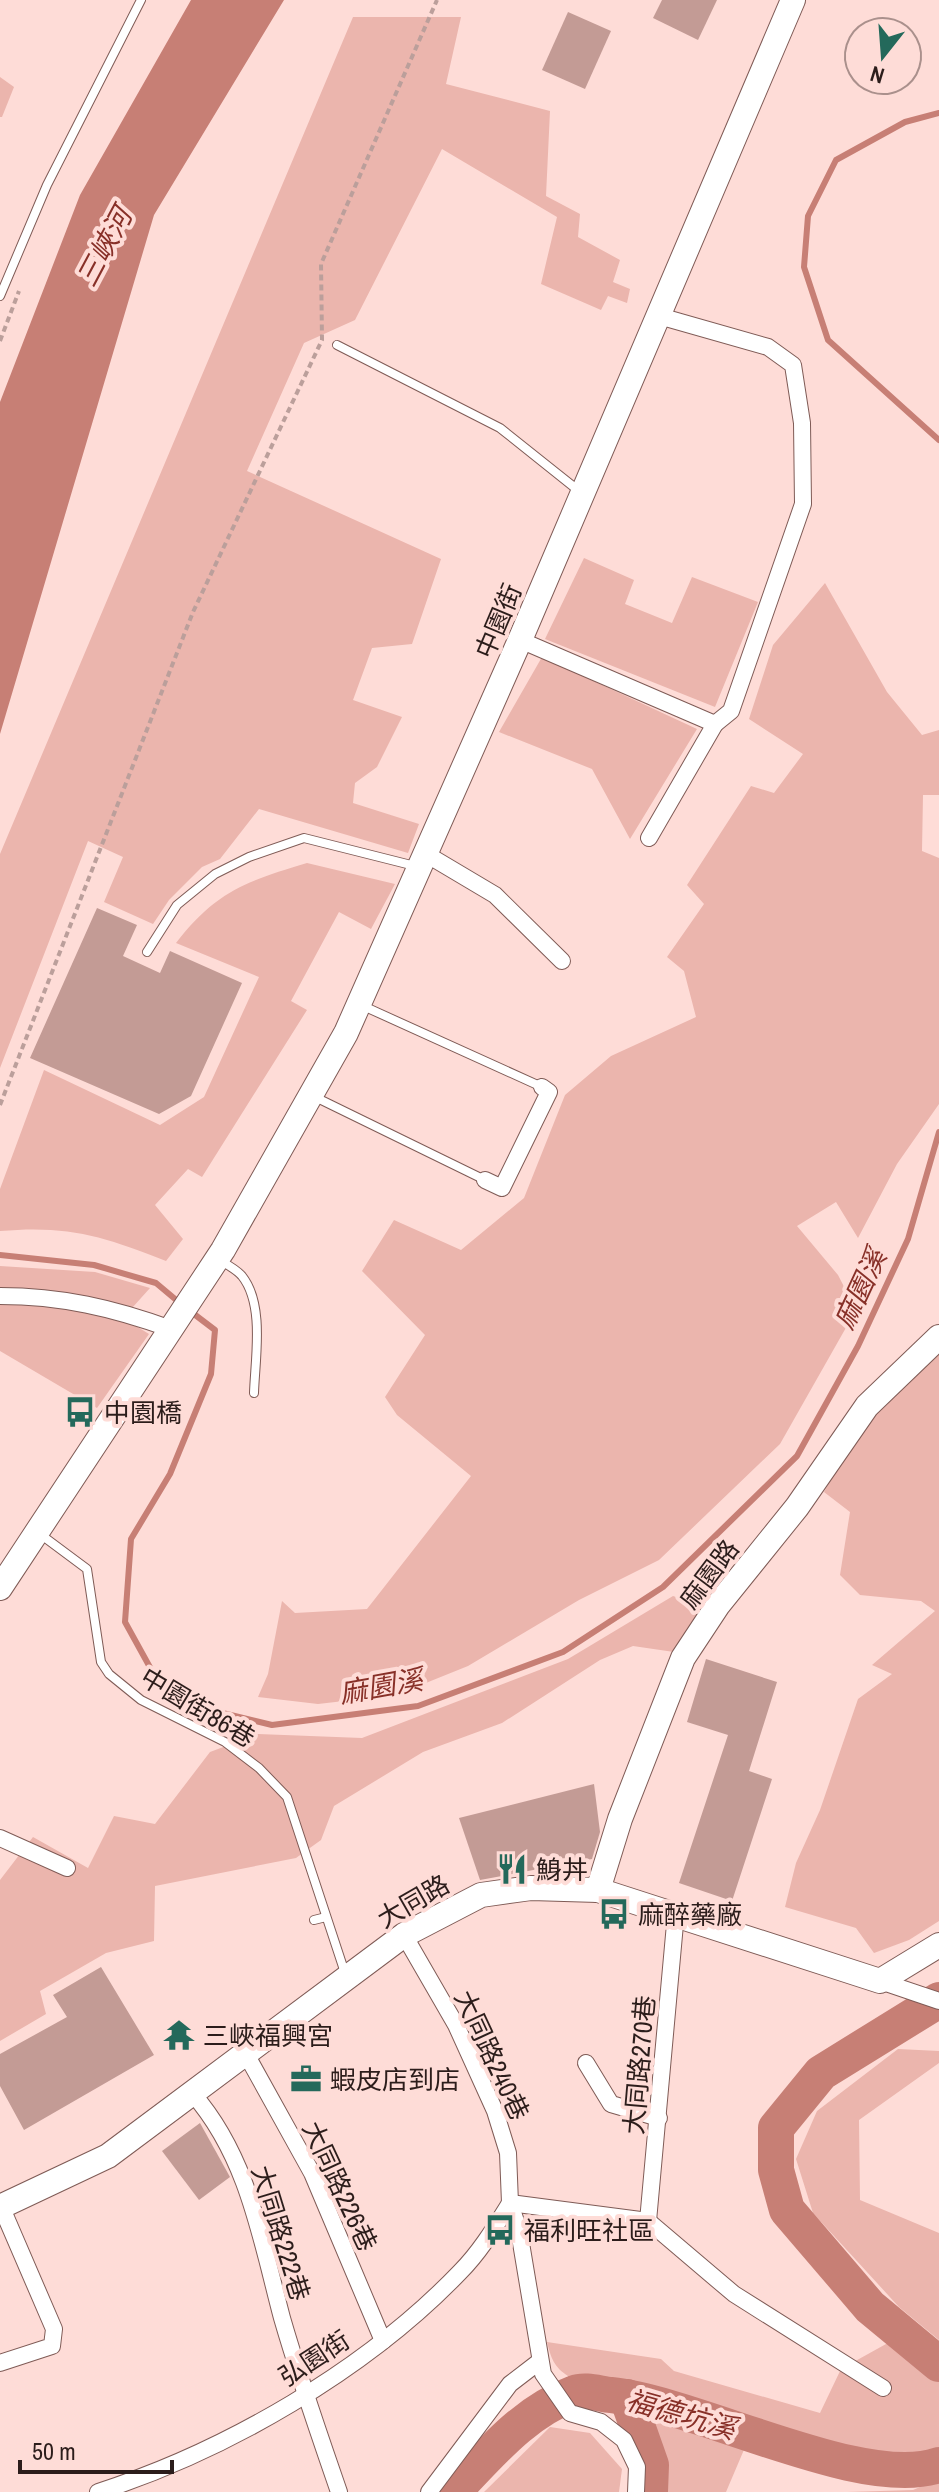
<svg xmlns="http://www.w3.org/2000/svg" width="939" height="2492" font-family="'Archivo Narrow','Noto Sans TC',sans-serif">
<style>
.green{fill:#ebb5ad}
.water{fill:#c77f75}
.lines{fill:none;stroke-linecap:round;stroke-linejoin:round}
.stream{stroke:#c77f75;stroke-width:6}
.river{stroke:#c77f75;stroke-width:36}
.building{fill:#c39b95}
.lane-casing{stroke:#7f5b56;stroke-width:10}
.street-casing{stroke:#7f5b56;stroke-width:18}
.secondary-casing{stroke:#7f5b56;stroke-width:26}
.path{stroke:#bb9f9b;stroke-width:4;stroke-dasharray:6 4;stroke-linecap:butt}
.lane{stroke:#fff;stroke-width:8}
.street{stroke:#fff;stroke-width:16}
.secondary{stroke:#fff;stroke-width:24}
.labels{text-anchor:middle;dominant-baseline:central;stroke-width:8;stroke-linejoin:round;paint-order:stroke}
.street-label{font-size:26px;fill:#2c1d1b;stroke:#fedcd7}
.poi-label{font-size:26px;fill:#2c1d1b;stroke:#fedcd7;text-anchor:start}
.water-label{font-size:28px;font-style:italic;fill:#883028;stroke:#fedcd7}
</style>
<rect width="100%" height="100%" fill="#fedcd7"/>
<g class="green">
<path d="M353 17H461L446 84 550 111 546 196 580 214 578 237 620 260 613 282 630 289 627 303 608 296 601 310 541 284 557 217 442 149 355 320 304 343 247 471 441 559 412 644 372 648 353 700 402 717 377 767 355 783 353 803 419 824 408 853 259 809 220 859 202 867 169 900 153 924 104 902 123 857 88 841 0 1068V854Z"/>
<path d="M0 77 14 87 2 117H0Z"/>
<path d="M584 558 634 580 625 604 672 623 692 577 758 602 715 707 545 639Z"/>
<path d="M825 583 887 692 922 735 939 730V795H923L922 851 939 858V1104L897 1164 858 1238 836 1202 797 1226 838 1275 856 1310 780 1444 659 1560 579 1600 468 1666 396 1695 318 1704 258 1697 268 1674 282 1601 295 1613 367 1609 471 1476 397 1415 385 1397 425 1335 362 1271 394 1220 461 1250 524 1198 565 1095 611 1056 696 1017 684 971 667 957 704 904 687 885 751 786 774 793 803 754 749 719 773 645Z"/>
<path d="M542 657 697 729 630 839 592 769 499 732Z"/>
<path d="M307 863 395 884 371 929 339 912 291 1001 307 1010 202 1177 188 1169 155 1205 183 1239 166 1261C103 1236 68 1225 0 1231V1189L44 1070 160 1125 204 1097 259 977 176 943C216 891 247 881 307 863Z"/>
<path d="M0 1266 95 1272 150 1288 123 1318 149 1334 97 1408 0 1351Z"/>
<path d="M939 1351V1921L909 1940 874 1953 856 1928 785 1907 796 1863 820 1810 858 1699 892 1674 872 1665 935 1611 921 1601 860 1595 840 1575 850 1512 824 1492 858 1429Z"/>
<path d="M673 1596 705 1607 674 1652 633 1646 600 1660 502 1723 423 1752 334 1806 321 1840 296 1858 155 1886 154 1941 106 1953 40 1991 46 2014 0 2041V1880L33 1837 88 1868 114 1816 155 1824 210 1752 258 1734 362 1738 568 1659Z"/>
<path d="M898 2049 939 2051V2063L859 2120 860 2200 939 2233V2340L899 2307 813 2213 796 2159 817 2111Z"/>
<path d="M895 2339 939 2378V2448C851 2481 734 2406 646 2388 626 2383 584 2386 568 2376 554 2367 551 2358 547 2342L661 2359 674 2371 820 2413 841 2369Z"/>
<path d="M649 2418 746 2445 726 2492H661V2460Z"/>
<path d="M550 2427 590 2433 622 2469 619 2492H484Z"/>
<path d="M939 2479V2492H847L913 2490Z"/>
</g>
<path class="water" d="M191 0H284L154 215 0 734V402L80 195Z"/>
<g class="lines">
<g class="stream">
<path d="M939 113 905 122 836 160 808 216 804 267 828 340 939 440"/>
<path d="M0 1255 94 1265 156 1283 181 1304"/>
<path d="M190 1311 215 1330 211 1374 170 1474 131 1539 125 1622 152 1671 206 1709 272 1725 418 1706 563 1652 663 1587 797 1456 858 1346 908 1239 939 1132"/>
</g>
<g class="river">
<path d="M939 2000 821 2073 776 2128V2170L787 2210 870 2307 939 2364"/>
<path d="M627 2397 651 2465 650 2492"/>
<path d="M453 2492C490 2454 523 2412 575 2393 585 2389 600 2394 611 2395 698 2404 863 2492 939 2465"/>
</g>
</g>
<g class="building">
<path d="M662 0H717L698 40 653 18Z"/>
<path d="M568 12 611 31 585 89 542 70Z"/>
<path d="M97 908 137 925 123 956 160 973 170 951 242 983 191 1096 159 1114 30 1058Z"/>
<path d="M706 1659 777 1682 749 1771 772 1779 732 1901 679 1883 728 1735 687 1722Z"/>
<path d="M594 1784 600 1832 592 1859 480 1880 459 1818Z"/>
<path d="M101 1967 154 2055 24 2130 0 2086V2054L67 2017 53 1995Z"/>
<path d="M200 2123 230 2177 199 2200 162 2151Z"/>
</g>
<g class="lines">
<defs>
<g id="lane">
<path d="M0 296 47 185 141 0"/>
<path d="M337 345 500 428 579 491"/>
<path d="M147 952 177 905 215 874 249 857 304 838 415 866"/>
<path d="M361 1005 542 1087"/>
<path d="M313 1096 485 1180"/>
<path d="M221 1261C228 1265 237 1270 242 1276 265 1305 255 1359 254 1393"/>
<path d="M40 1534 87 1569 101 1662 109 1674 141 1700 225 1742 259 1768 287 1797 346 1976"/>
<path d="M314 1920 326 1917"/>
</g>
<g id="street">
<path d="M520 640 715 724 731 711 803 504 802 423 793 365 768 347 659 316"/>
<path d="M649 838 715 724"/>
<path d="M426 854 495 895 562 961"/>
<path d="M485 1180 502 1188 549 1092 542 1087"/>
<path d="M0 1296C61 1296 113 1308 171 1329"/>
<path d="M0 1838 67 1868"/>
<path d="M404 1935 456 2025 495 2111 508 2153 510 2203 519 2231 543 2374 570 2413 601 2422 624 2440 637 2467 636 2492"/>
<path d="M880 1981 939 2001"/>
<path d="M246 2054 312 2173 383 2341"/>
<path d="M586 2063 611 2104 659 2118"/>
<path d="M193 2094C248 2157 261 2239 282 2318 299 2377 319 2434 339 2492"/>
<path d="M510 2203 648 2221 734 2294 883 2388"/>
<path d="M648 2221 676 1913"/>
<path d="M0 2363 52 2346 54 2329 1 2206"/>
<path d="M98 2492C226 2451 366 2370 460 2272 480 2252 495 2227 510 2203"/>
<path d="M429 2492 510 2384 540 2361"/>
</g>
<g id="secondary">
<path d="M0 1588 223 1250 346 1033 520 640 793 0"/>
<path d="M598 1890 620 1819 683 1658 718 1605 797 1507 867 1406 939 1337"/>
<path d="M0 2207 108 2156 404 1935 481 1895 531 1888 598 1890 880 1981 939 1945"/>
</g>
</defs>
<use href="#lane" class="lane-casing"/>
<use href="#street" class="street-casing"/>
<use href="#secondary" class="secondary-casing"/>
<g class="path">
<path d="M0 341 19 291"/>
<path d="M0 1105 193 612 322 340 321 264 437 0"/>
</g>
<use href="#lane" class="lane"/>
<use href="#street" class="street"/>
<use href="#secondary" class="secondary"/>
</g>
<defs>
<symbol id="bus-bare" viewBox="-9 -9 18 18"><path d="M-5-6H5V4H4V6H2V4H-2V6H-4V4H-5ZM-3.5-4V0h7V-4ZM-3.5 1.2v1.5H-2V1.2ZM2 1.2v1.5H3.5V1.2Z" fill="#24695b" stroke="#fedcd7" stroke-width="2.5" paint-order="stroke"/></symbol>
<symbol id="restaurant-bare" viewBox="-9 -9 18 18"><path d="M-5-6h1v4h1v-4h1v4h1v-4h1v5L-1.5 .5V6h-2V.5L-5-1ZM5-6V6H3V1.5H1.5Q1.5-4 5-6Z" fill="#24695b" stroke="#fedcd7" stroke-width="2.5" paint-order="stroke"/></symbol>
<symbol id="temple-bare" viewBox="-9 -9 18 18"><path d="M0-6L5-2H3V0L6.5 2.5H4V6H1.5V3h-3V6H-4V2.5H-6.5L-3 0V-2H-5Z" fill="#24695b" stroke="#fedcd7" stroke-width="2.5" paint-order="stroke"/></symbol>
<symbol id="office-bare" viewBox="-9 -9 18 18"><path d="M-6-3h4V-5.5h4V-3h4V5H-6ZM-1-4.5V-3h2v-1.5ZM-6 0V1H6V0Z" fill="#24695b" stroke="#fedcd7" stroke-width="2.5" paint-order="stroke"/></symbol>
</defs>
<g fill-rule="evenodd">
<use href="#bus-bare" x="58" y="1390" width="44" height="44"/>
<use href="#restaurant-bare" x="490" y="1847" width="44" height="44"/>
<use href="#bus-bare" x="592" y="1892" width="44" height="44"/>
<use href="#temple-bare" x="157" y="2013" width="44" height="44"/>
<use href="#office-bare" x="284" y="2057" width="44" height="44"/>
<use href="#bus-bare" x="478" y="2208" width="44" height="44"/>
</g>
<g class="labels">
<g class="street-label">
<text transform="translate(498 621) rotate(-67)">中園街</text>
<text transform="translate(709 1574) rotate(-53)">麻園路</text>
<text transform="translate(198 1707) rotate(31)">中園街86巷</text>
<text transform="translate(413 1901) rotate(-30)">大同路</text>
<text transform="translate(492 2055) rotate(65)">大同路240巷</text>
<text transform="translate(639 2065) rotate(-85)">大同路270巷</text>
<text transform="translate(340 2186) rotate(65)">大同路226巷</text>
<text transform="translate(281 2233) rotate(73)">大同路222巷</text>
<text transform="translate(314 2358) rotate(-33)">弘園街</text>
</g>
<g class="poi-label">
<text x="104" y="1412">中園橋</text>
<text x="536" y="1869">鯓丼</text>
<text x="638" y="1914">麻醉藥廠</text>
<text x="203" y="2035">三峽福興宮</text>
<text x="330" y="2079">蝦皮店到店</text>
<text x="524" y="2230">福利旺社區</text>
</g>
<g class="water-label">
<text transform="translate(104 247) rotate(-62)">三峽河</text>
<text transform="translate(860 1289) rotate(-65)">麻園溪</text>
<text transform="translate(381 1686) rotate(-10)">麻園溪</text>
<text transform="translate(681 2414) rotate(16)">福德坑溪</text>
</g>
</g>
<g transform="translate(883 56) rotate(197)"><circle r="38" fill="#fedcd7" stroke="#aa908c" stroke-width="2"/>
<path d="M0-6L14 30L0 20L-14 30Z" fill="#24695b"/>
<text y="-12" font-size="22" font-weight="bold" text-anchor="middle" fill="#2c1d1b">N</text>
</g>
<path d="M20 2460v12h152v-12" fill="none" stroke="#2c1d1b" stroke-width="4"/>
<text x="32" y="2460" font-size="24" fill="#2c1d1b" stroke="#fedcd7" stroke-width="6" paint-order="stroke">50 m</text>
</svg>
